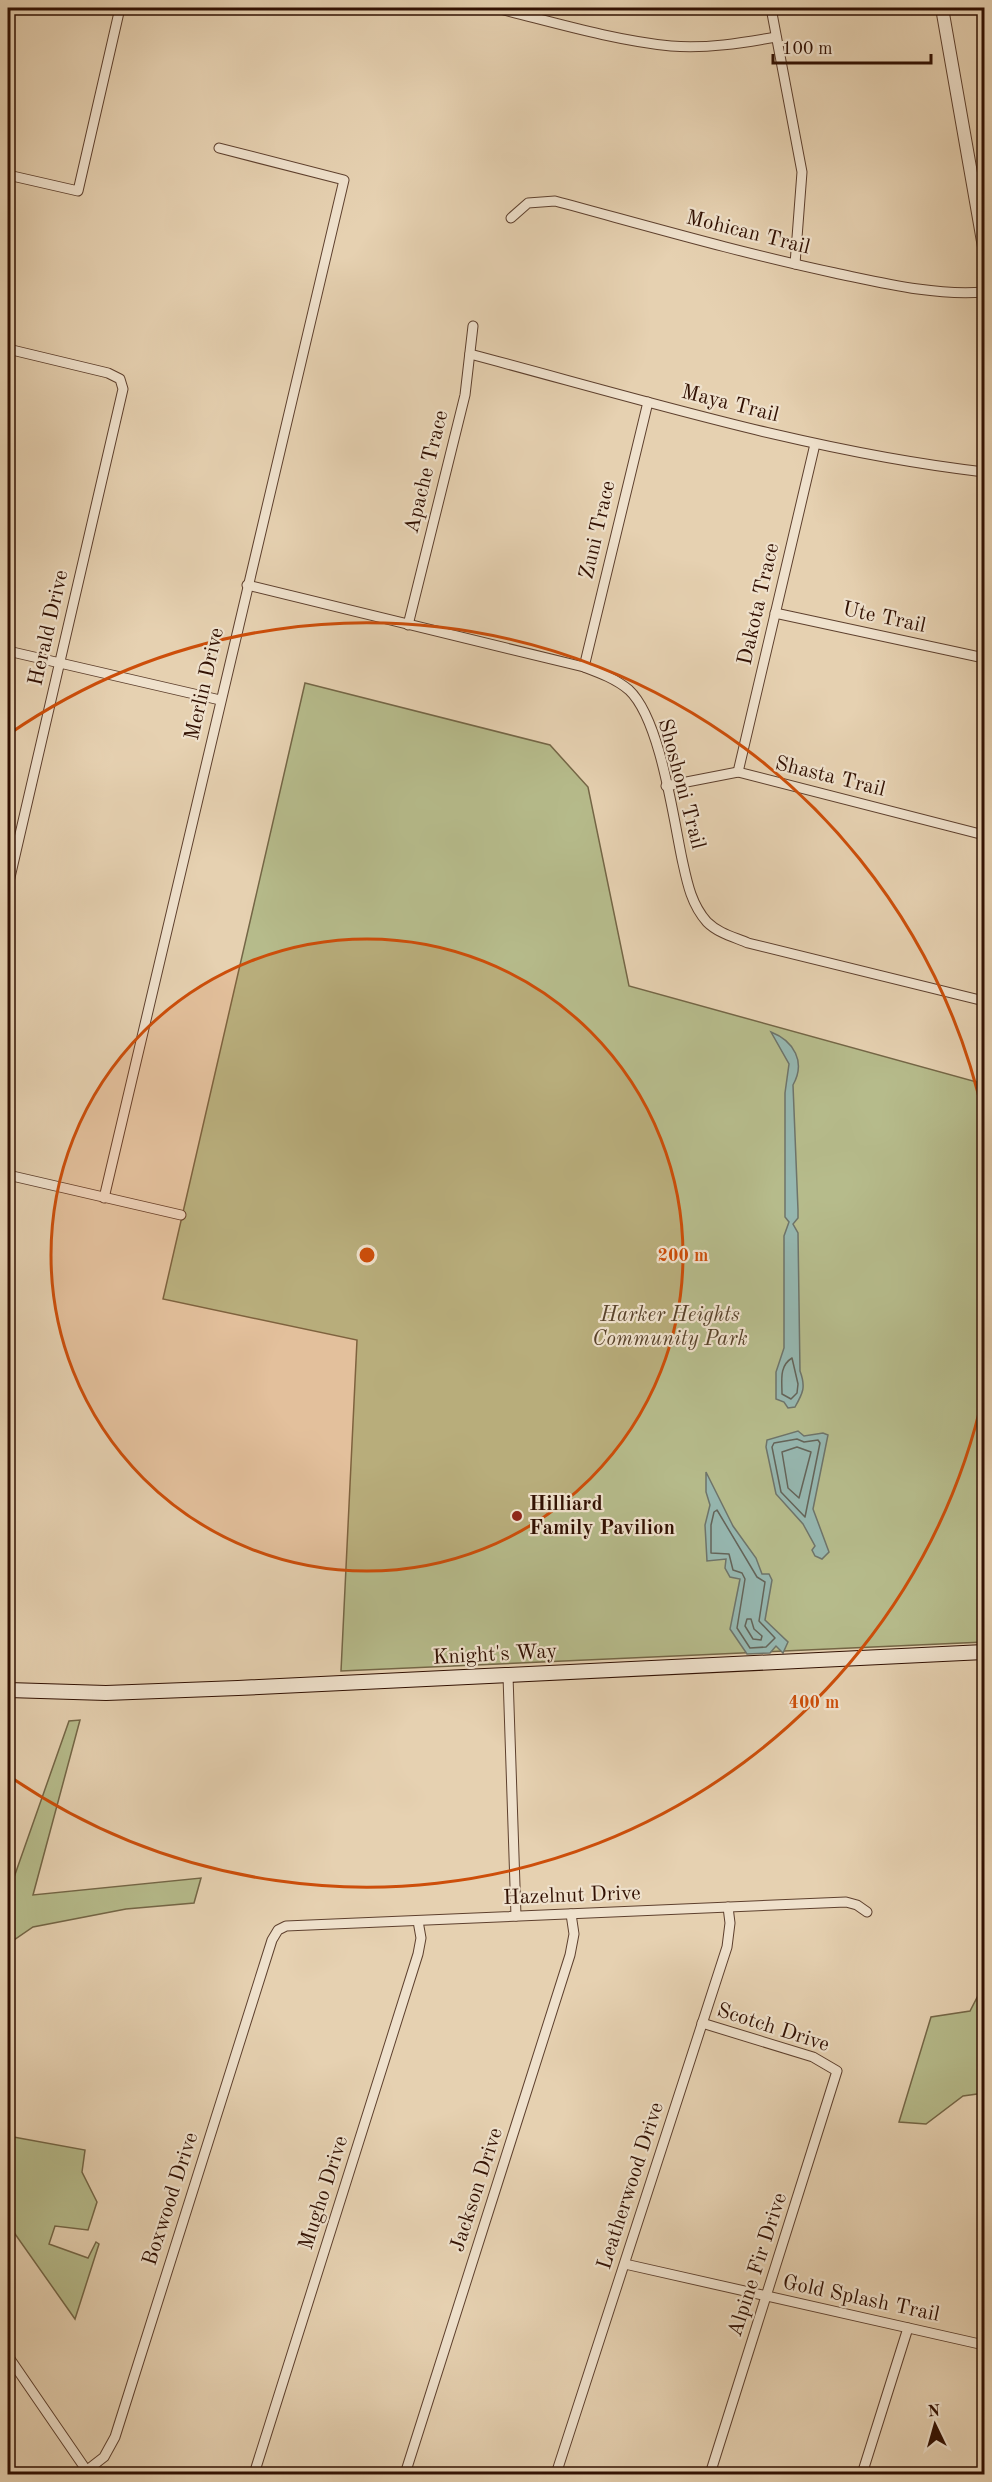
<svg xmlns="http://www.w3.org/2000/svg" width="992" height="2482" font-family="'Old Standard TT',serif">
<style>
.green{fill:#b6bb8b;stroke:#746646;stroke-width:1.5}
.water{fill:#96b7b0;stroke:#6e746a;stroke-width:1.5}
.lines{fill:none;stroke-linecap:round;stroke-linejoin:round}
.shore{stroke:#646459;stroke-width:1.5}
.minor-casing{stroke:#5e402e;stroke-width:11}
.tertiary-casing{stroke:#5e402e;stroke-width:14}
.secondary-casing{stroke:#311002;stroke-width:16}
.minor{stroke:#efe1cc;stroke-width:9}
.tertiary{stroke:#efe1cc;stroke-width:12}
.secondary{stroke:#efe1cc;stroke-width:14}
.ring{fill:none;stroke:#cd4e0a;stroke-width:3}
.poi-dot{fill:#8f2418;stroke:#efe1cc;stroke-width:2}
.labels{text-anchor:middle;dominant-baseline:central;stroke-width:4.5;stroke-linejoin:round;paint-order:stroke}
.street-label{font-size:21px;fill:#311002;stroke:#efe1cc}
.park-label{font-size:21px;font-style:italic;fill:#59432b;stroke:#efe1cc}
.poi-label{font-size:21px;font-weight:bold;fill:#311002;stroke:#efe1cc;text-anchor:start}
.centre{fill:#cd4e0a;stroke:#efe1cc;stroke-width:3}
.ring-label{font-size:18px;text-anchor:middle;font-weight:bold;fill:#cd4e0a;stroke:#efe1cc;stroke-width:4.5;stroke-linejoin:round;paint-order:stroke}
</style>
<rect width="100%" height="100%" fill="#e6d1b1"/>
<filter id="stains"><feTurbulence type="fractalNoise" baseFrequency=".00333" numOctaves="4"/><feColorMatrix values="0 0 0 0 .2 0 0 0 0 .09 0 0 0 0 .02 0 0 0 .5 -.17"/></filter>
<radialGradient id="worn" r=".72"><stop offset=".6" stop-color="#630" stop-opacity="0"/><stop offset="1" stop-color="#630" stop-opacity=".3"/></radialGradient>
<g class="green">
<path d="M305 683 550 745 588 787 629 986 984 1084V1642L341 1671 357 1340 163 1299Z"/>
<path d="M80 1720 33 1895 201 1878 194 1903 126 1909 33 1927 8 1944V1883H12L69 1721Z"/>
<path d="M984 1984V2093L963 2096 926 2124 899 2122 931 2017 970 2011Z"/>
<path d="M8 2136 85 2150 82 2172 97 2202 88 2230 55 2226 49 2244 88 2258 96 2242 99 2244 75 2319 8 2224Z"/>
</g>
<g class="water">
<path d="M771 1032C794 1041 806 1062 793 1085L798 1210V1218L793 1224 798 1233 800 1371C806 1387 803 1393 795 1407L788 1408 784 1402 776 1399V1372L784 1348V1236L789 1222 785 1217V1093L789 1064Z"/>
<path d="M798 1431 804 1436 823 1433 828 1435 813 1509 829 1552 822 1559 815 1556 812 1550 815 1546 803 1524 776 1494 766 1447 767 1440Z"/>
<path d="M706 1472 733 1526 756 1558 762 1574H769L772 1580 765 1620 788 1642 783 1653 776 1646 770 1653 747 1654 730 1629 740 1579 730 1577 725 1568 726 1559 707 1561 705 1525 710 1505 706 1492Z"/>
</g>
<g class="lines">
<g class="shore">
<path d="M792 1358 798 1384 797 1393 791 1399 782 1394C782 1380 779 1366 792 1358Z"/>
<path d="M797 1439 804 1442 818 1440 820 1443 805 1517 781 1492 772 1447 774 1443Z"/>
<path d="M797 1447 811 1452 799 1498 788 1488 782 1452Z"/>
<path d="M717 1510 757 1577 765 1582 759 1621 775 1638 766 1647 750 1648 737 1628 745 1579 742 1573 733 1570 729 1554 711 1553V1525L714 1512Z"/>
<path d="M747 1619H751L754 1629 762 1636 761 1640 753 1639 745 1626Z"/>
</g>
<defs>
<g id="minor">
<path d="M496 8C553 22 612 40 671 46 706 49 742 43 776 37"/>
<path d="M771 8 802 172 795 264"/>
<path d="M8 175 78 191 120 8"/>
<path d="M511 218 528 203 555 201C648 226 741 253 835 273 883 283 935 296 984 292"/>
<path d="M8 349 108 373 120 379 123 389 8 886"/>
<path d="M470 354C640 399 810 452 984 472"/>
<path d="M247 585 584 667C600 673 616 679 629 690 660 719 673 816 682 859 687 882 691 904 707 922 718 933 734 937 748 943L984 1001"/>
<path d="M775 613 984 658"/>
<path d="M408 625 465 395 473 326"/>
<path d="M8 651 220 700"/>
<path d="M584 667 648 402"/>
<path d="M738 772 815 444"/>
<path d="M666 786 738 772 984 835"/>
<path d="M8 1175 181 1215"/>
<path d="M104 1198 344 180 219 148"/>
<path d="M508 1676 516 1916"/>
<path d="M702 2023 813 2057 837 2071 710 2474"/>
<path d="M625 2264 984 2345"/>
<path d="M8 2356 89 2474"/>
<path d="M86 2471 104 2457 115 2437 272 1940 278 1930 286 1926 846 1902 857 1905 867 1912"/>
<path d="M254 2474 418 1954 421 1938 418 1921"/>
<path d="M405 2474 570 1955 574 1934 571 1914"/>
<path d="M556 2474 727 1947 730 1923 728 1907"/>
<path d="M862 2474 908 2328"/>
</g>
<path id="tertiary" d="M942 8 984 247"/>
<path id="secondary" d="M8 1690 106 1693 238 1688 984 1652"/>
</defs>
<use href="#minor" class="minor-casing"/>
<use href="#tertiary" class="tertiary-casing"/>
<use href="#secondary" class="secondary-casing"/>
<use href="#minor" class="minor"/>
<use href="#tertiary" class="tertiary"/>
<use href="#secondary" class="secondary"/>
</g>
<circle cx="367" cy="1255" r="316" fill="#cd4e0a" fill-opacity=".12"/>
<g class="ring">
<circle cx="367" cy="1255" r="316"/>
<path d="M984 1392A632 632 0 0 1 9 1776M9 734A632 632 0 0 1 984 1118"/>
</g>
<circle class="poi-dot" cx="517" cy="1516" r="6"/>
<g class="labels">
<g class="street-label">
<text transform="translate(748 233) rotate(14)">Mohican Trail</text>
<text transform="translate(730 404) rotate(14)">Maya Trail</text>
<text transform="translate(427 472) rotate(-76)">Apache Trace</text>
<text transform="translate(598 530) rotate(-77)">Zuni Trace</text>
<text transform="translate(759 604) rotate(-77)">Dakota Trace</text>
<text transform="translate(884 618) rotate(12)">Ute Trail</text>
<text transform="translate(49 628) rotate(-77)">Herald Drive</text>
<text transform="translate(205 684) rotate(-77)">Merlin Drive</text>
<text transform="translate(830 777) rotate(14)">Shasta Trail</text>
<text transform="translate(681 784) rotate(75)">Shoshoni Trail</text>
<text transform="translate(495 1655) rotate(-3)">Knight's Way</text>
<text transform="translate(572 1896) rotate(-2)">Hazelnut Drive</text>
<text transform="translate(773 2028) rotate(18)">Scotch Drive</text>
<text transform="translate(631 2186) rotate(-72)">Leatherwood Drive</text>
<text transform="translate(477 2190) rotate(-72)">Jackson Drive</text>
<text transform="translate(324 2193) rotate(-72)">Mugho Drive</text>
<text transform="translate(171 2199) rotate(-72)">Boxwood Drive</text>
<text transform="translate(758 2265) rotate(-72)">Alpine Fir Drive</text>
<text transform="translate(861 2299) rotate(12)">Gold Splash Trail</text>
</g>
<g class="park-label">
<text x="670" y="1315">Harker Heights<tspan x="670" dy="24">Community Park</tspan></text>
</g>
<g class="poi-label">
<text x="529" y="1504">Hilliard<tspan x="529" dy="24">Family Pavilion</tspan></text>
</g>
</g>
<circle cx="367" cy="1255" r="9" class="centre"/>
<g class="ring-label">
<text x="683" y="1261">200 m</text>
<text x="814" y="1708">400 m</text>
</g>
<rect width="992" height="2482" fill="none" stroke="#e6d1b1" stroke-width="30"/>
<rect x="9" y="9" width="974" height="2464" fill="none" stroke="#311002" stroke-width="3"/>
<rect x="15" y="15" width="962" height="2452" fill="none" stroke="#311002" stroke-width="1.5"/>
<g transform="translate(935 2425) rotate(355)" stroke="#efe1cc" stroke-width="4.5" paint-order="stroke">
<path d="M0-4.5L10 22L0 15L-10 22Z" fill="#311002"/>
<text y="-9" font-size="16" font-weight="bold" text-anchor="middle" fill="#311002">N</text>
</g>
<path d="M773 54v9h158v-9" fill="none" stroke="#311002" stroke-width="3"/>
<text x="782" y="54" font-size="18" fill="#311002" stroke="#efe1cc" stroke-width="4.5" paint-order="stroke">100 m</text>
<rect width="100%" height="100%" filter="url(#stains)"/>
<rect width="100%" height="100%" fill="url(#worn)"/>
</svg>
